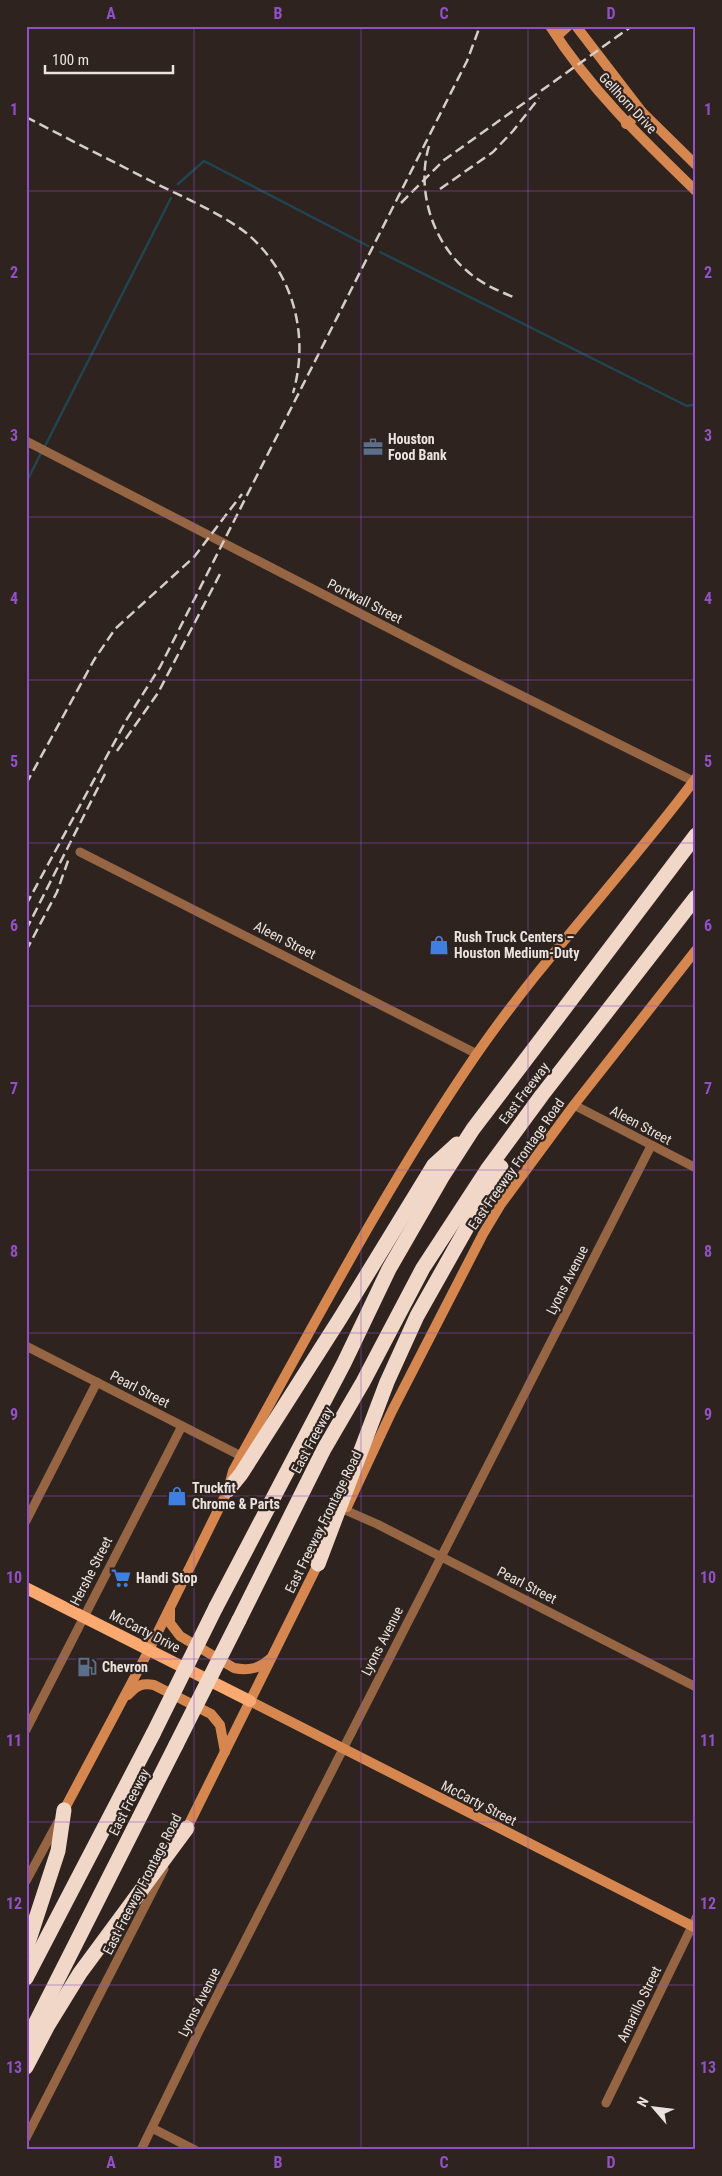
<svg xmlns="http://www.w3.org/2000/svg" width="722" height="2176" font-family="'Roboto Condensed',sans-serif">
<style>
.lines{fill:none;stroke-linecap:round;stroke-linejoin:round}
.stream{stroke:#204551;stroke-width:2.5}
.minor{stroke:#966543;stroke-width:9}
.secondary{stroke:#d68750;stroke-width:10}
.primary{stroke:#faa971;stroke-width:12}
.motorway{stroke:#f0d7c7;stroke-width:15}
.rail{stroke:#d5cdc9;stroke-width:2.5;stroke-dasharray:10 5;stroke-linecap:butt}
.motorway-bridge{stroke:#f0d7c7;stroke-width:15}
.grid{fill:none;stroke:#9150c5;stroke-width:1;stroke-opacity:0.55}
.labels{text-anchor:middle;dominant-baseline:central;stroke-width:4.5;stroke-linejoin:round;paint-order:stroke}
.street-label{font-size:14px;fill:#eae2df;stroke:#2e231e}
.poi-label{font-size:14px;font-weight:bold;fill:#eae2df;stroke:#2e231e;text-anchor:start}
.neatline{fill:none;stroke:#9150c5;stroke-width:2}
.grid-label{font-size:16px;text-anchor:middle;font-weight:bold;fill:#9150c5}
</style>
<rect width="100%" height="100%" fill="#2e231e"/>
<g class="lines">
<g class="stream">
<path d="M178 184 204 161 368 246"/>
<path d="M380 252 687 406 696 404"/>
<path d="M44 448 171 198"/>
<path d="M26 483 41 453"/>
</g>
<g class="minor">
<path d="M26 441 460 665 693 781"/>
<path d="M80 852 477 1054"/>
<path d="M574 1105 696 1168"/>
<path d="M26 1346 241 1456"/>
<path d="M345 1510 377 1524 696 1687"/>
<path d="M26 1521 97 1382"/>
<path d="M26 1730 182 1426"/>
<path d="M26 1881 58 1822"/>
<path d="M606 2103 696 1918"/>
<path d="M152 2128 195 2150"/>
<path d="M26 2138 164 1869"/>
<path d="M141 2150 198 2033 651 1146"/>
</g>
<g class="secondary">
<path d="M550 26C590 89 642 139 696 191"/>
<path d="M576 26 642 112 696 165"/>
<path d="M557 36 568 26"/>
<path d="M626 124 642 112"/>
<path d="M347 1507 392 1411 483 1234 501 1204 574 1105 696 950"/>
<path d="M170 1609V1623L180 1636 234 1668C248 1671 259 1669 270 1659"/>
<path d="M128 1695C137 1685 142 1683 154 1685L211 1714 220 1725 225 1752"/>
<path d="M250 1701 696 1928"/>
<path d="M64 1810 149 1650 228 1490 233 1471 241 1456C316 1321 388 1183 476 1055 543 958 626 872 696 778"/>
<path d="M187 1828 320 1560"/>
</g>
<path class="primary" d="M26 1588 250 1701"/>
<g class="motorway">
<path d="M228 1490 241 1474 341 1317 434 1165 457 1144"/>
<path d="M318 1564 387 1382 417 1316 501 1167"/>
<path d="M216 1607 344 1363 389 1269 442 1177 473 1129 696 835"/>
<path d="M239 1620 324 1449 363 1382 423 1268 487 1170 542 1095 696 897"/>
<path d="M26 1949 58 1851 64 1810"/>
<path d="M26 1978 153 1734"/>
<path d="M26 2042 176 1745"/>
<path d="M26 2067 48 2025 80 1973 187 1828"/>
</g>
<g class="rail">
<path d="M26 117C68 139 110 160 151 181 182 197 217 211 245 232 293 271 310 335 293 393"/>
<path d="M429 146C416 189 432 241 466 270 480 283 498 291 516 298"/>
<path d="M440 189 493 152 513 131 539 98"/>
<path d="M401 203 444 160 632 26"/>
<path d="M117 751 158 693 220 574"/>
<path d="M26 784 94 660 115 629 194 557 242 494"/>
<path d="M26 905 127 719 160 667 467 61 480 26"/>
<path d="M26 930 106 772"/>
<path d="M26 951 57 892 69 858"/>
</g>
<g class="motorway-bridge">
<path d="M153 1734 216 1607"/>
<path d="M176 1745 239 1620"/>
</g>
</g>
<path class="grid" d="M194 26V2150M361 26V2150M528 26V2150M26 191H696M26 354H696M26 517H696M26 680H696M26 843H696M26 1006H696M26 1170H696M26 1333H696M26 1496H696M26 1659H696M26 1822H696M26 1985H696"/>
<defs>
<symbol id="office-bare" viewBox="-9 -9 18 18"><path d="M-6-3h4V-5.5h4V-3h4V5H-6ZM-1-4.5V-3h2v-1.5ZM-6 0V1H6V0Z" fill="#5c6f8a" stroke="#2e231e" stroke-width="2.5" paint-order="stroke"/></symbol>
<symbol id="shop-bare" viewBox="-9 -9 18 18"><path d="M-5-2.5h2.3a2.7 3.5 0 0 1 5.4 0H5L5.5 6h-11ZM-1.5-2.5h3a1.5 2.3 0 0 0-3 0Z" fill="#3f7fe0" stroke="#2e231e" stroke-width="2.5" paint-order="stroke"/></symbol>
<symbol id="supermarket-bare" viewBox="-9 -9 18 18"><path d="M-6-5.5h2.5l.6 2H6L4.5 2H-2.5L-4.4-4H-6ZM-1.5 3.2a1.3 1.3 0 1 0 .1 0ZM3 3.2a1.3 1.3 0 1 0 .1 0Z" fill="#3f7fe0" stroke="#2e231e" stroke-width="2.5" paint-order="stroke"/></symbol>
<symbol id="fuel-bare" viewBox="-9 -9 18 18"><path d="M-5.5-6h7V0h2V4h1.3V-2.5L3-4.5l.8-.8L6-3V5H2.5V1h-1V6h-7ZM-4.2-4.7v3.2H.2V-4.7Z" fill="#5c6f8a" stroke="#2e231e" stroke-width="2.5" paint-order="stroke"/></symbol>
</defs>
<g fill-rule="evenodd">
<use href="#office-bare" x="359" y="433" width="28" height="28"/>
<use href="#shop-bare" x="425" y="931" width="28" height="28"/>
<use href="#shop-bare" x="163" y="1482" width="28" height="28"/>
<use href="#supermarket-bare" x="107" y="1564" width="28" height="28"/>
<use href="#fuel-bare" x="73" y="1653" width="28" height="28"/>
</g>
<g class="labels">
<g class="street-label">
<text transform="translate(628 103) rotate(47)">Gellhorn Drive</text>
<text transform="translate(365 601) rotate(27)">Portwall Street</text>
<text transform="translate(285 940) rotate(27)">Aleen Street</text>
<text transform="translate(524 1093) rotate(-53)">East Freeway</text>
<text transform="translate(641 1125) rotate(28)">Aleen Street</text>
<text transform="translate(516 1164) rotate(-55)">East Freeway Frontage Road</text>
<text transform="translate(567 1280) rotate(-63)">Lyons Avenue</text>
<text transform="translate(140 1389) rotate(27)">Pearl Street</text>
<text transform="translate(312 1440) rotate(-62)">East Freeway</text>
<text transform="translate(323 1522) rotate(-64)">East Freeway Frontage Road</text>
<text transform="translate(91 1571) rotate(-63)">Hershe Street</text>
<text transform="translate(527 1585) rotate(27)">Pearl Street</text>
<text transform="translate(145 1631) rotate(27)">McCarty Drive</text>
<text transform="translate(382 1641) rotate(-63)">Lyons Avenue</text>
<text transform="translate(129 1802) rotate(-63)">East Freeway</text>
<text transform="translate(479 1803) rotate(27)">McCarty Street</text>
<text transform="translate(142 1884) rotate(-63)">East Freeway Frontage Road</text>
<text transform="translate(199 2002) rotate(-63)">Lyons Avenue</text>
<text transform="translate(639 2004) rotate(-64)">Amarillo Street</text>
</g>
<g class="poi-label">
<text x="388" y="439">Houston<tspan x="388" dy="16">Food Bank</tspan></text>
<text x="454" y="937">Rush Truck Centers –<tspan x="454" dy="16">Houston Medium-Duty</tspan></text>
<text x="192" y="1488">Truckfit<tspan x="192" dy="16">Chrome &amp; Parts</tspan></text>
<text x="136" y="1578">Handi Stop</text>
<text x="102" y="1667">Chevron</text>
</g>
</g>
<rect width="722" height="2176" fill="none" stroke="#2e231e" stroke-width="55"/>
<g transform="translate(654 2108) rotate(298)" stroke="#2e231e" stroke-width="4" paint-order="stroke">
<path d="M0-4L9 19L0 12L-9 19Z" fill="#eae2df"/>
<text y="-8" font-size="14" font-weight="bold" text-anchor="middle" fill="#eae2df">N</text>
</g>
<path d="M45 65v8h128v-8" fill="none" stroke="#eae2df" stroke-width="2.5"/>
<text x="52" y="65" font-size="15" fill="#eae2df" stroke="#2e231e" stroke-width="4" paint-order="stroke">100 m</text>
<rect x="28" y="28" width="666" height="2120" class="neatline"/>
<g class="grid-label">
<text x="111" y="19">A</text>
<text x="278" y="19">B</text>
<text x="444" y="19">C</text>
<text x="611" y="19">D</text>
<text x="14" y="115">1</text>
<text x="708" y="115">1</text>
<text x="14" y="278">2</text>
<text x="708" y="278">2</text>
<text x="14" y="441">3</text>
<text x="708" y="441">3</text>
<text x="14" y="604">4</text>
<text x="708" y="604">4</text>
<text x="14" y="767">5</text>
<text x="708" y="767">5</text>
<text x="14" y="931">6</text>
<text x="708" y="931">6</text>
<text x="14" y="1094">7</text>
<text x="708" y="1094">7</text>
<text x="14" y="1257">8</text>
<text x="708" y="1257">8</text>
<text x="14" y="1420">9</text>
<text x="708" y="1420">9</text>
<text x="14" y="1583">10</text>
<text x="708" y="1583">10</text>
<text x="14" y="1746">11</text>
<text x="708" y="1746">11</text>
<text x="14" y="1909">12</text>
<text x="708" y="1909">12</text>
<text x="14" y="2073">13</text>
<text x="708" y="2073">13</text>
<text x="111" y="2168">A</text>
<text x="278" y="2168">B</text>
<text x="444" y="2168">C</text>
<text x="611" y="2168">D</text>
</g>
</svg>
